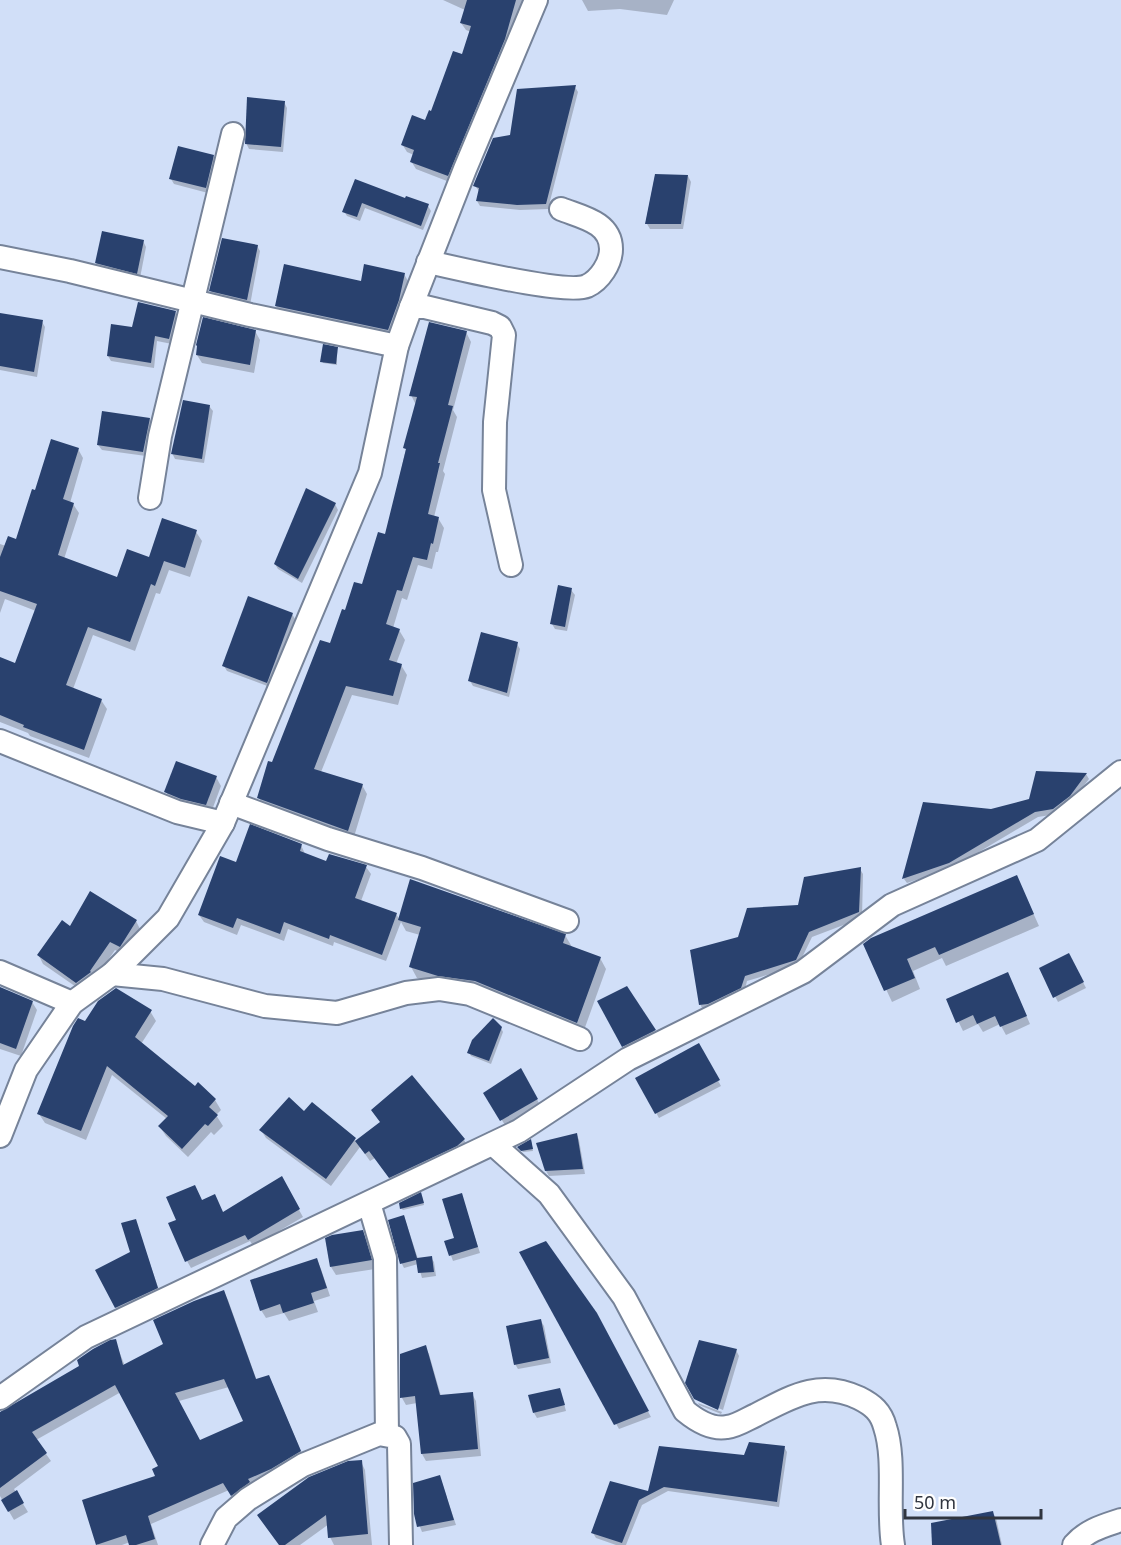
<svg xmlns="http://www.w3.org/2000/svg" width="1121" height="1545" font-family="'Noto Sans',sans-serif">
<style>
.shadow{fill:#0003;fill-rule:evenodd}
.building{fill:#29416e;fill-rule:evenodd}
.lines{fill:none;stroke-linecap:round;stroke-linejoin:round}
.minor-casing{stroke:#768399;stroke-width:26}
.minor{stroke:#fff;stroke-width:22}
</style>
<rect width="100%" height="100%" fill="#d1dff8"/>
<g class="shadow">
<path d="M443 0H523L508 47 452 183 416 169 411 161 414 155 407 152 402 144 426 122 463 56 471 32 466 30 461 23 465 10Z"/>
<path d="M582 0H674L667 15 620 9 588 11Z"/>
<path d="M575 87 578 92 548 209 520 210 480 206 477 201 480 192 475 186 512 137Z"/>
<path d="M284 102 287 108 283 152 249 149 246 143Z"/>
<path d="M213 156 216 162 208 193 174 184 171 179Z"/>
<path d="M688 176 691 182 683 229H650L647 224Z"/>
<path d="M356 181 406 200 428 206 431 211 423 230 365 208 360 221 347 216 344 211Z"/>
<path d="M143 241 146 247 140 278 100 268 96 263Z"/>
<path d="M257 246 260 251 250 305 214 296 211 291Z"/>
<path d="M404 274 408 281 402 308 392 337 280 313 276 306Z"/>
<path d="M175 312 178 318 172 344 157 341 154 368 111 361 108 356 134 329Z"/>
<path d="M0 314 42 322 45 327 37 377 0 370Z"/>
<path d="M255 331 260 340 254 373 202 363 197 355Z"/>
<path d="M466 332 471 342 453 410 457 417 443 471 445 474 434 517 438 518 444 528 438 552H436L432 569 418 565 407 600 402 598 393 628 399 630 405 640 396 664 401 665 407 675 398 705 352 695 321 772 362 785 367 794 353 840 264 807 259 798 346 612 363 586 386 536 416 405 411 395Z"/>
<path d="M337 349V365L323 363 322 361Z"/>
<path d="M209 406 213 411 204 463 175 459 172 453Z"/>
<path d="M150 419 153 425 146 456 102 450 98 445Z"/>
<path d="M78 449 83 458 70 503 73 504 79 513 64 559 118 579 196 532 202 541 190 577 169 570 160 594 156 593 135 651 93 635 73 689 101 700 107 709 89 758 30 736 28 733 0 722V659L15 665 36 611 5 599 0 613V544L6 546 17 541 36 492Z"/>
<path d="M335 504 338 510 302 583 278 569 275 564Z"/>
<path d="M571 590 575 595 567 631 555 629 552 624Z"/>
<path d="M292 614 295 619 270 687 227 671 224 666Z"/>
<path d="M517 644 520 649 509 697 473 686 470 681Z"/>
<path d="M1037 772 1086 774 1089 779 1072 801 1057 814 1038 817 952 868 907 883 904 879 924 804 991 810 1030 800Z"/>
<path d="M216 777 221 786 211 813 171 801 166 792Z"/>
<path d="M301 845 305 854 327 863 366 867 371 874 361 901 396 914 400 920 565 935 572 947 600 958 606 969 583 1033 417 978 411 967 420 935 406 931 401 922 386 961 334 942 333 946 288 929 284 941 241 925 237 935 204 922 199 915 237 864Z"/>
<path d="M860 869 863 874 862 918 812 937 798 966 747 981 744 993 703 1010 700 1004 739 938 799 906Z"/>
<path d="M1017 877 1039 926 946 966 942 958 913 971 920 989 892 1002 865 944Z"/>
<path d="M136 921 140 929 125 955 115 950 94 980 82 991 43 964 39 956 70 928Z"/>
<path d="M1069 955 1086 988 1058 1002 1041 969Z"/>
<path d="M1012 983 1030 1024 1006 1035 1000 1024 983 1032 978 1024 963 1031 948 1000Z"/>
<path d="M0 988 32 1002 37 1010 21 1056 0 1049Z"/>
<path d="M626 988 657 1036 627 1051 599 1002Z"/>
<path d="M150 1011 156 1021 141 1044 195 1088 215 1100 221 1110 216 1115 223 1126 214 1135 211 1132 188 1157 166 1136 160 1127 167 1119 112 1075 86 1140 45 1123 39 1114 86 1023Z"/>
<path d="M501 1028 503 1032 491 1064 471 1056 469 1052Z"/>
<path d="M698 1045 721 1086 659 1118 637 1078Z"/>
<path d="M521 1070 540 1105 505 1125 485 1094Z"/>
<path d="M304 1113 356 1141 381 1123 464 1140 468 1147 395 1185 375 1158 370 1161 360 1147 331 1186 266 1138 261 1130Z"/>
<path d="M577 1135 579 1140 585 1174 549 1176 546 1171Z"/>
<path d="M531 1141 533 1151 523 1152 520 1149Z"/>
<path d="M281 1178 303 1217 253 1246 250 1241 191 1268 187 1261 178 1221 202 1202 223 1214Z"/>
<path d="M461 1194 480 1253 453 1261 446 1242 456 1239Z"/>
<path d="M422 1196 424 1205 403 1210 401 1208Z"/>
<path d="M404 1216 418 1259 431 1258 434 1262 436 1276 422 1278 418 1264 404 1268 402 1264 390 1221Z"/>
<path d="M135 1220 160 1293 119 1313 97 1271 131 1253Z"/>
<path d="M362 1231 367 1240 375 1269 336 1275 331 1267Z"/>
<path d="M521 1253 596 1314 651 1417 619 1429Z"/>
<path d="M317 1260 321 1269 330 1296 314 1301 318 1312 289 1321 284 1313 266 1318 261 1310Z"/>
<path d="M224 1292 228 1300 257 1381 269 1377 305 1460 236 1503 229 1490 151 1524 158 1545H131L130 1542 122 1545H98L83 1501 157 1477 160 1467 121 1392 36 1440 51 1461 14 1489 28 1512 14 1520 0 1496V1414L81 1367 115 1341 125 1366 165 1344ZM229 1387 245 1421 199 1442 179 1401Z"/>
<path d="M541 1321 544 1326 551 1363 518 1369 515 1364Z"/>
<path d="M425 1347 429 1354 441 1396 472 1394 476 1401 481 1456 426 1461 422 1454 417 1403 406 1405 402 1398 401 1355Z"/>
<path d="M736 1350 739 1356 723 1410 695 1398Z"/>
<path d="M560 1389 566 1411 537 1418 534 1413Z"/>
<path d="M698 1403 722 1412 721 1414 699 1405Z"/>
<path d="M784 1447 787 1452 779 1507 668 1491 642 1505 626 1545H616L596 1538 593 1533 611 1483 649 1493 660 1448 745 1456Z"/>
<path d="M361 1462 365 1470 372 1545H334L330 1537 329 1524 300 1545H280Z"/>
<path d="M440 1477 456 1525 422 1532 415 1514Z"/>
<path d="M993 1513 996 1518 1002 1545H934Z"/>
</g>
<g class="building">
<path d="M467 0H516L505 39 448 176 410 162 414 150 401 145 412 115 425 120 429 110 431 111 453 51 462 54 471 26 460 23Z"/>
<path d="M576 85 546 204 517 205 476 201 479 188 473 186 493 138 510 135 517 89Z"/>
<path d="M247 97 285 101 281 147 245 144Z"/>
<path d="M178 146 214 155 206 188 169 179Z"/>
<path d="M655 174 688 175 681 224H645Z"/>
<path d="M355 179 405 198 406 196 429 204 421 226 362 203 357 217 342 212Z"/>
<path d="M102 231 144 240 137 274 95 263Z"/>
<path d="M222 238 258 245 247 300 209 291Z"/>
<path d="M284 264 361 281 364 264 405 273 399 300 388 330 275 306Z"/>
<path d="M138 302 176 311 169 339 155 336 151 363 107 356 111 324 132 327Z"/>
<path d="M0 313 43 320 34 372 0 366Z"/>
<path d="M203 317 256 330 250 365 196 355 197 346 196 345Z"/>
<path d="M429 322 467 331 448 405 453 406 438 463H440L428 514 439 517 433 544 431 543 427 560 413 557 402 591 397 590 386 624 400 629 389 660 402 664 393 696 346 686 314 769 363 784 348 831 257 798 268 761 272 762 320 640 330 643 342 609 345 610 354 582 362 584 378 532 385 534 406 449 403 448 417 397 409 396Z"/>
<path d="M323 344 338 347 336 364 320 362Z"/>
<path d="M183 400 210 405 202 459 171 454Z"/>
<path d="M102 411 150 418 143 452 97 445Z"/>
<path d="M51 439 79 448 63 499 74 503 58 555 117 577 127 549 149 557 162 518 197 530 185 568 164 561 155 586 151 584 130 642 88 627 66 685 102 699 84 750 23 727 24 725 0 715V657L15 663 37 604 0 591V557L8 536 16 539 32 489 35 490Z"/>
<path d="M306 488 336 503 298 579 274 564Z"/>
<path d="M558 585 572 588 565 627 550 624Z"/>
<path d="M248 596 293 613 267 683 222 666Z"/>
<path d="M481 632 518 642 507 693 468 681Z"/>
<path d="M176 761 217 776 206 805 181 799 164 792Z"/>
<path d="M1036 771 1087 773 1070 796 1053 809 1035 812 949 863 902 879 923 802 991 809 1029 799Z"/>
<path d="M250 824 302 844 300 851 326 861 329 854 367 865 355 898 397 913 382 955 330 935 329 939 284 922 280 934 237 918 233 928 198 915 220 856 236 862Z"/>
<path d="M861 867 859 912 809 932 796 960 745 976 741 988 708 1004 699 1005 690 950 738 937 747 908 798 905 804 877Z"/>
<path d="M1017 875 1034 914 939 955 935 947 907 959 915 978 884 991 863 944 871 938Z"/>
<path d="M410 879 566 934 563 943 601 957 577 1023 475 981 438 976 409 967 421 927 398 920Z"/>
<path d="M90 891 137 920 120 947 110 942 90 971 91 972 76 983 37 955 62 920 70 926Z"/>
<path d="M1069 953 1084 982 1053 998 1039 968Z"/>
<path d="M1008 972 1027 1016 1000 1027 995 1016 977 1024 973 1015 956 1023 946 999Z"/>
<path d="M627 986 656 1030 622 1047 597 1001Z"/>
<path d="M0 987 33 1001 16 1049 0 1043Z"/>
<path d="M116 988 152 1010 135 1037 195 1086 198 1082 216 1099 209 1107 218 1115 208 1126 205 1124 182 1149 158 1126 168 1116 107 1066 81 1131 37 1114 73 1026 78 1018 85 1021 98 1001Z"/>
<path d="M493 1018 502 1027 489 1061 467 1053 472 1040Z"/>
<path d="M699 1043 720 1080 655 1114 635 1078Z"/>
<path d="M521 1068 538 1099 500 1121 483 1093Z"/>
<path d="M412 1075 465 1139 457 1146 389 1178 369 1151 365 1154 355 1141 380 1122 371 1110Z"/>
<path d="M289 1097 304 1111 312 1102 356 1138 326 1179 259 1130Z"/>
<path d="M577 1133 583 1169 545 1171 536 1143Z"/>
<path d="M531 1139 533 1149 521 1151 517 1147Z"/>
<path d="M282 1176 300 1209 248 1240 245 1235 185 1262 168 1223 176 1220 166 1197 195 1185 202 1200 215 1194 223 1212Z"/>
<path d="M421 1192 424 1203 400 1209 399 1203Z"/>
<path d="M462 1193 478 1247 449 1256 444 1241 454 1238 442 1199Z"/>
<path d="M404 1215 417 1258 432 1256 434 1272 418 1273 416 1260 400 1264 388 1220Z"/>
<path d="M136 1219 158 1288 115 1308 95 1270 130 1252 121 1223Z"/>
<path d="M363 1230 372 1260 330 1267 325 1238 332 1235Z"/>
<path d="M546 1241 597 1313 649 1411 614 1425 519 1252Z"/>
<path d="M317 1258 327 1288 311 1293 314 1303 283 1313 280 1304 260 1311 250 1280Z"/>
<path d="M224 1290 256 1379 269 1375 301 1451 271 1469 248 1479 250 1482 231 1496 223 1483 148 1516 155 1539 136 1545H129L126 1535 96 1545 82 1500 155 1476 152 1469 158 1466 115 1385 32 1432 47 1453 0 1488V1412L79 1366 77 1360 93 1349 110 1340 116 1339 123 1365 163 1344 153 1320 194 1301ZM224 1379 243 1421 200 1440 175 1393Z"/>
<path d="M541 1319 549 1358 514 1365 506 1326Z"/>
<path d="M699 1340 737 1349 718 1410 694 1399 685 1383Z"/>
<path d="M426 1345 440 1395 473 1392 478 1449 421 1454 415 1396 400 1398V1354Z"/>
<path d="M560 1388 565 1405 533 1413 528 1395Z"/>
<path d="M749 1442 785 1446 777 1502 664 1487 639 1500 622 1543 591 1533 610 1481 648 1491 659 1446 744 1455Z"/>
<path d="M362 1460 368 1534 328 1538 326 1515 285 1545H279L257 1515 309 1477 348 1461Z"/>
<path d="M440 1475 454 1520 417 1527 414 1514 413 1483Z"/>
<path d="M17 1490 24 1503 8 1512 1 1500Z"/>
<path d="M993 1511 1001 1545H932L931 1523Z"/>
</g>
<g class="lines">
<defs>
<g id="minor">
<path d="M0 257 70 271 250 315 397 346"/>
<path d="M428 262C457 268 566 295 587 286 600 280 611 263 611 249 611 222 581 217 561 209"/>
<path d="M411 307H425L492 323 500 327 504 335 495 422 494 490 511 565"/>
<path d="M150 498 160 436 233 134"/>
<path d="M0 741 177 812 223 823"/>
<path d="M231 803 328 839 422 868 567 921"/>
<path d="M0 972 72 1003"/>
<path d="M112 974 163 979 265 1006 337 1013 406 993 439 989 470 994 580 1039"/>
<path d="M0 1136 26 1070 72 1003 112 974 168 918 223 823 370 473 397 346 411 307 465 169 536 0"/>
<path d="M493 1144 549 1194 624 1297 685 1411C696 1420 712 1430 727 1427 737 1426 747 1419 756 1415 791 1397 819 1379 859 1398 873 1405 881 1412 885 1427 896 1460 887 1508 893 1545"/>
<path d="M369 1203 385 1258 387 1435"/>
<path d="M0 1398 86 1337 519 1131 628 1059 803 972 892 905 1037 840 1121 772"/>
<path d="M212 1545 226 1518 248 1499 303 1465 379 1434 395 1437 399 1444 401 1545"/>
<path d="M1074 1545C1087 1530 1103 1526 1121 1520"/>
</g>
</defs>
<use href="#minor" class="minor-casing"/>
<use href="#minor" class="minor"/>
</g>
<path d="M905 1509v9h136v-9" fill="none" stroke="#30353f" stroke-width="3"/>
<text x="914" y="1509" font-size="18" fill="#30353f" stroke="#ffffff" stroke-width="4.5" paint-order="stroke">50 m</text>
</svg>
